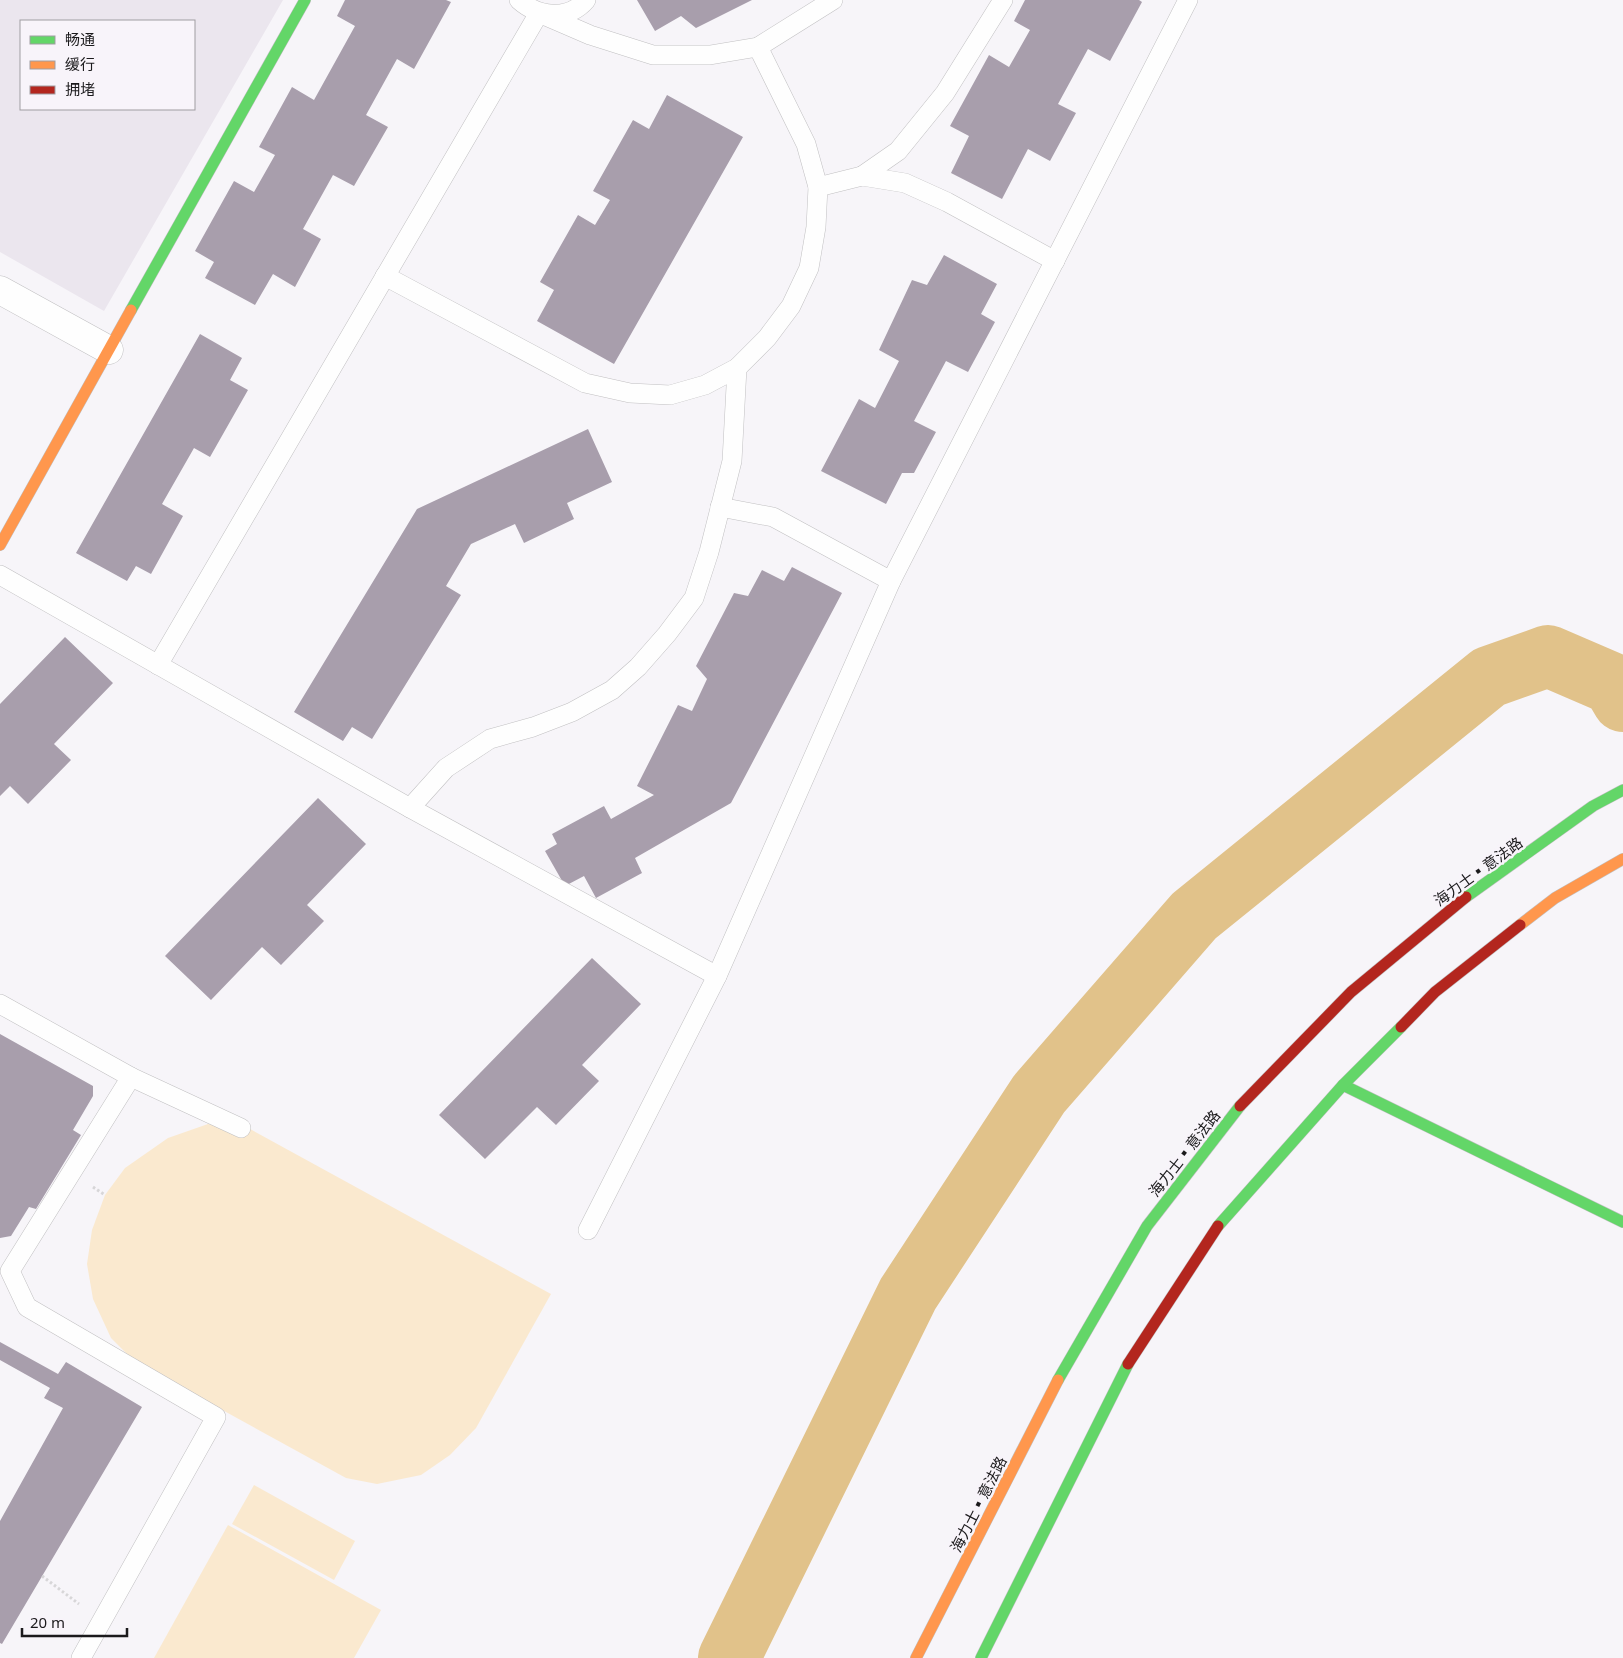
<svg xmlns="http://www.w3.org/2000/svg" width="1623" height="1658" font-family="'Noto Sans','Noto Sans SC',sans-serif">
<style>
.built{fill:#ebe6ee;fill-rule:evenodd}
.green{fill:#fae9cf}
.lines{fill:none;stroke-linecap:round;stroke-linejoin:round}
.river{stroke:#e1c28a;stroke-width:62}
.building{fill:#a89eac}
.lane-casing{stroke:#c1c0c2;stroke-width:20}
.street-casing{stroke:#c1c0c2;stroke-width:29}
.fast-casing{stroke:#c1c0c2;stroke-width:12}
.slow-casing{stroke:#c1c0c2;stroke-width:12}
.jam-casing{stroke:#c1c0c2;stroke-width:12}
.path{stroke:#d7d6d8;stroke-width:3;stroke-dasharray:2.5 2.5;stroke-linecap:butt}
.lane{stroke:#fefefe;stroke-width:19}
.street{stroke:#fefefe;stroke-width:28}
.fast{stroke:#63d668;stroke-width:11}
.slow{stroke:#ff974d;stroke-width:11}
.jam{stroke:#b3261e;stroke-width:11}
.labels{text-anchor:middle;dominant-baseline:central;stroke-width:5;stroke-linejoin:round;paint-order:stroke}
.street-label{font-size:15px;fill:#1b1a1c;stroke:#f8f4fa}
</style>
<rect width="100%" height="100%" fill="#f7f5f9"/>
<path class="built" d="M0 0H283L104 311 0 252ZM21 21H194V109H21Z"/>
<g class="green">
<path d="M208 1124 250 1129 551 1294 476 1428 450 1455 421 1475 377 1484 346 1478 135 1362 111 1338 93 1299 87 1264 92 1230 105 1195 125 1168 168 1138Z"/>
<path d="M254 1485 355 1541 334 1580 232 1524Z"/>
<path d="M228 1525 381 1610 354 1658H154Z"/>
</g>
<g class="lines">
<path class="river" d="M729 1658 908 1294 1039 1094 1194 916 1489 677 1548 656 1613 684 1623 701"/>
</g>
<g class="building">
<path d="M345 0H446L451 2 414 69 397 59 366 115 388 127 354 186 333 175 303 229 321 239 295 287 273 274 255 305 205 278 214 262 195 251 234 181 254 192 275 155 259 147 292 87 314 100 355 26 337 16Z"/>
<path d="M637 0H752L696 28 681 16 655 31Z"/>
<path d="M1025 0H1139L1142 2 1110 61 1088 49 1058 104 1076 113 1050 161 1028 149 1002 199 951 173 969 136 950 126 989 55 1009 67 1030 30 1014 21Z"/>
<path d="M667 95 743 137 614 364 537 321 554 290 540 282 578 215 595 225 610 200 593 191 633 120 649 129Z"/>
<path d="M944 255 997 284 981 314 995 322 968 372 946 361 914 421 936 432 914 473H902L886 504 821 471 859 399 875 408 899 361 879 350 912 280 927 285Z"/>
<path d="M200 334 242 358 230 380 248 390 210 457 194 448 162 504 183 516 151 574 136 566 127 581 76 553Z"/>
<path d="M588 429 612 482 567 503 574 519 524 543 515 524 471 544 446 586 461 595 372 739 352 727 343 741 294 712 417 509Z"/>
<path d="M792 567 842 593 731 803 635 858 642 873 596 898 584 876 565 886 545 851 557 844 552 834 604 806 611 819 654 795 637 786 678 705 692 711 707 679 696 666 734 593 748 596 762 570 784 581Z"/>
<path d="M65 637 113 683 54 744 71 760 28 804 10 786 0 796V704Z"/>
<path d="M318 798 366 844 307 905 324 921 281 965 262 947 211 1000 165 956Z"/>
<path d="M592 958 641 1004 582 1065 599 1081 556 1125 537 1107 485 1159 439 1115Z"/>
<path d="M0 1034 93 1086V1096L73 1130 81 1135 36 1209 29 1207 11 1236 0 1238Z"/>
<path d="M0 1342 58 1374 66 1362 142 1407 2 1644 0 1643V1521L63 1408 44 1398 50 1388 0 1360Z"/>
</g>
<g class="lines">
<defs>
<g id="lane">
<path d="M519 0C538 17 568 21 586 0"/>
<path d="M862 176 898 151 945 93 1003 0"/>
<path d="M818 187 862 176 905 183 947 202 1055 261"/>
<path d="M385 276 585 383 630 393 670 395 705 385 737 368 767 338 791 306 809 268 816 227 818 187 806 144 758 47"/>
<path d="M720 507 773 517 891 581"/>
<path d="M0 575 410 808 717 976"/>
<path d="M158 665 539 13 590 35 653 55H710L758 47 833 0"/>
<path d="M410 808 446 768 490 739 533 727 572 712 612 690 638 667 667 634 694 598 709 552 732 461 737 368"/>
<path d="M0 1004 131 1077 10 1271 27 1307 216 1417 81 1658"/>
<path d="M131 1077 241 1128"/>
<path d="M588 1230 717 976 891 581 1188 0"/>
</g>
<path id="street" d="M0 290 109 350"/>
<g id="fast">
<path d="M131 310 305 0"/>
<path d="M1466 897 1593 806 1623 790"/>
<path d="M1343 1085 1623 1222"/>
<path d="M1218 1226 1343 1085 1401 1027"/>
<path d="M1058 1380 1147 1226 1240 1106"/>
<path d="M981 1658 1128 1364"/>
</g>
<g id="slow">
<path d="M0 545 131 310"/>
<path d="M1520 925 1555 898 1623 859"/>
<path d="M916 1658 1058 1380"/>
</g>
<g id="jam">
<path d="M1401 1027 1435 992 1520 925"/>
<path d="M1240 1106 1351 992 1466 897"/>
<path d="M1128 1364 1218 1226"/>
</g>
</defs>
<use href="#lane" class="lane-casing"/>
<use href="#street" class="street-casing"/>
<use href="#fast" class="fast-casing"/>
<use href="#slow" class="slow-casing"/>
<use href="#jam" class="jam-casing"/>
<g class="path">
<path d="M93 1187 105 1195"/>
<path d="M42 1576 79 1604"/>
</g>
<use href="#lane" class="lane"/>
<use href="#street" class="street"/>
<use href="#fast" class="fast"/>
<use href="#slow" class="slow"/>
<use href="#jam" class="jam"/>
</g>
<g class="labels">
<g class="street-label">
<text transform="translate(1478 871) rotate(-36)">海力士▪意法路</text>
<text transform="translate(1184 1153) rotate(-52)">海力士▪意法路</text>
<text transform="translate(978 1504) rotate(-63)">海力士▪意法路</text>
</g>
</g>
<rect x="20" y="20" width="175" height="90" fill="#f8f4fa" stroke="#a09da1"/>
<rect x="30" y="36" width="25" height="8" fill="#63d668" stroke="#a09da1"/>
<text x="65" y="45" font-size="15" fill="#1b1a1c">畅通</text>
<rect x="30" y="61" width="25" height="8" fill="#ff974d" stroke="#a09da1"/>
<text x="65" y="70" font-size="15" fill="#1b1a1c">缓行</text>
<rect x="30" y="86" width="25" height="8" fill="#b3261e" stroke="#a09da1"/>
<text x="65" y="95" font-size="15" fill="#1b1a1c">拥堵</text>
<path d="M22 1628v8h105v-8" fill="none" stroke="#1b1a1c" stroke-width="2.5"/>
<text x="30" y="1628" font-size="15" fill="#1b1a1c" stroke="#f8f4fa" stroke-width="4" paint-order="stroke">20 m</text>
</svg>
